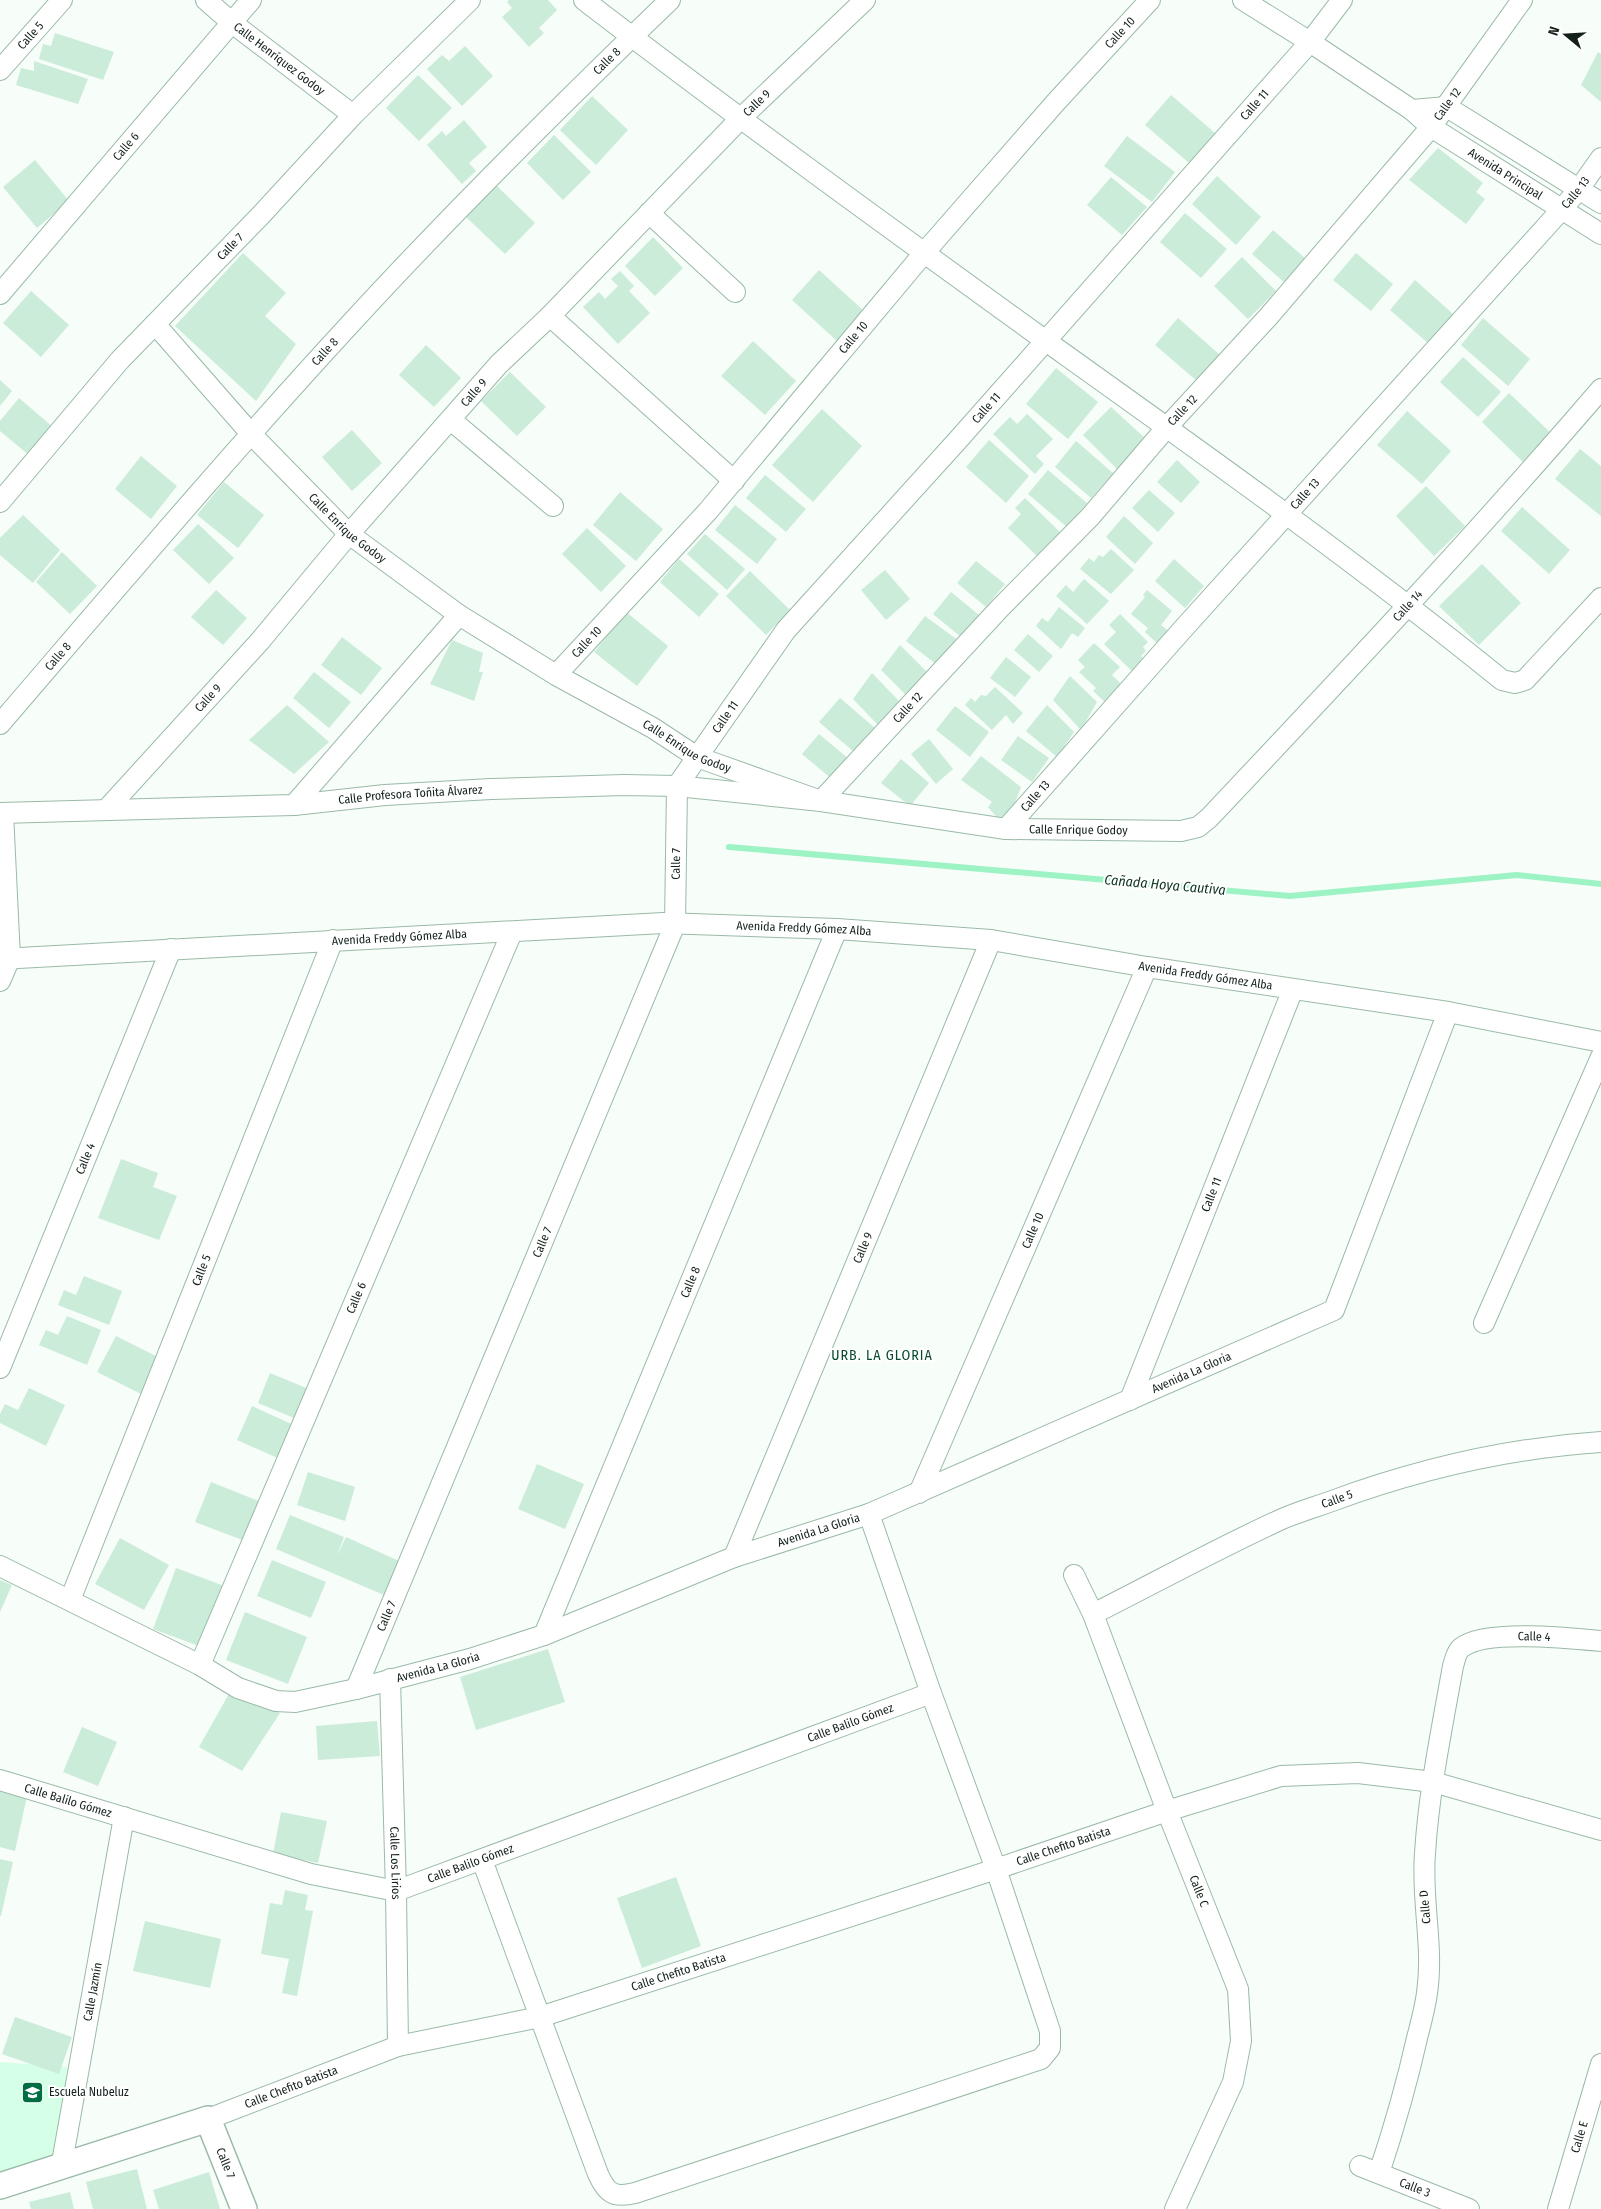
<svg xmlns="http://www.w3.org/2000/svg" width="1601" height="2209" font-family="'Fira Sans Condensed',sans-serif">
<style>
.built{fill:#d5ffe6}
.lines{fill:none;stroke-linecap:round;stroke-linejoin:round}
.stream{stroke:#9df3c4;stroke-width:6}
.building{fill:#cbecd9}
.minor-casing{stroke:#9abaa7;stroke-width:22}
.tertiary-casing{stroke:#9abaa7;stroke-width:28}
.minor{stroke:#fff;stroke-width:20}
.tertiary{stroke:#fff;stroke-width:25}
.labels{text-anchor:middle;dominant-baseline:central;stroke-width:4;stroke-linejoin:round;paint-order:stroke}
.street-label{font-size:12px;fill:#14211a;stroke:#fff}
.poi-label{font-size:12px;fill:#14211a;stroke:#fff;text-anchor:start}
.water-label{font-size:14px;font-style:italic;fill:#0b311f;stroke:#fff}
.neighbourhood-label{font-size:14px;letter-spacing:1px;fill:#084c30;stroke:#fff}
</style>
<rect width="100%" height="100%" fill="#f7fdf9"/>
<path class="built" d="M0 2062 67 2067 63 2117 55 2160 0 2172Z"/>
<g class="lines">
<path class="stream" d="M729 847 1290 896 1517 875 1601 884"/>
</g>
<g class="building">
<path d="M509 0H548L557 10 539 28 544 33 529 47 502 17 512 8 507 2Z"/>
<path d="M55 33 114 52 103 80 39 59 43 44 51 46Z"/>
<path d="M465 46 493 76 462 106 427 69 442 55 449 61Z"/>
<path d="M1598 52 1601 54V102L1581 85Z"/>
<path d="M34 61 88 79 78 104 16 85 21 68 34 71Z"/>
<path d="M418 75 452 108 419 141 386 108Z"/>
<path d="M1171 95 1215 133 1189 163 1145 125Z"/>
<path d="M592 96 628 130 596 165 560 130Z"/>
<path d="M464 120 487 147 469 163 476 171 462 184 427 145 442 131 446 136Z"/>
<path d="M554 135 591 172 563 200 527 163Z"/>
<path d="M1127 136 1175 172 1152 202 1104 166Z"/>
<path d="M1438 148 1483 183 1476 192 1485 199 1466 224 1409 180Z"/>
<path d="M35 160 69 201 37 228 3 187Z"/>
<path d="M1217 176 1261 217 1236 245 1192 204Z"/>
<path d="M1111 177 1147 207 1122 235 1087 205Z"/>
<path d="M496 185 535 223 505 254 466 217Z"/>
<path d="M1185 213 1227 249 1201 278 1160 242Z"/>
<path d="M1273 230 1306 259 1285 283 1252 254Z"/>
<path d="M653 237 683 268 655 296 625 266Z"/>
<path d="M243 253 286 293 265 316 296 344 256 401 175 326Z"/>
<path d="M1356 253 1393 284 1371 311 1333 280Z"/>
<path d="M1242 257 1276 291 1248 319 1214 286Z"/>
<path d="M819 270 864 311 837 341 792 300Z"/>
<path d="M620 271 634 286 629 291 650 313 618 344 583 307 599 292 605 299 618 286 611 279Z"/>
<path d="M1415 280 1453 314 1428 343 1390 310Z"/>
<path d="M31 291 69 325 41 357 3 323Z"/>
<path d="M1178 318 1220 355 1197 381 1155 345Z"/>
<path d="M1483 318 1530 359 1508 386 1461 345Z"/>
<path d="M753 341 796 381 765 415 721 376Z"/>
<path d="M426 345 461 378 434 407 399 375Z"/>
<path d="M1463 357 1501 392 1478 417 1440 382Z"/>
<path d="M1056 368 1098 402 1068 439 1026 404Z"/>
<path d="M510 372 546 407 517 436 481 401Z"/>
<path d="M0 380 12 391 0 406Z"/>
<path d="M1509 393 1553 435 1525 464 1482 422Z"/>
<path d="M19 398 54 428 30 456 0 431V421Z"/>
<path d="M1111 407 1146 439 1117 469 1083 435Z"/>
<path d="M822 409 862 446 813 502 772 465Z"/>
<path d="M1407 411 1451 451 1422 484 1377 445Z"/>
<path d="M1027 414 1053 439 1036 456 1044 464 1035 474 993 434 1010 417 1017 424Z"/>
<path d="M352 430 382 463 352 491 322 457Z"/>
<path d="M989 440 1029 476 1006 503 966 467Z"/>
<path d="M1076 441 1113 473 1091 498 1055 467Z"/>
<path d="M1580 449 1601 466V516L1555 479Z"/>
<path d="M141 456 177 486 151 519 115 489Z"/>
<path d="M1177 460 1200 482 1181 503 1157 482Z"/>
<path d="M1048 470 1087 503 1067 527 1028 494Z"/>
<path d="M765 475 806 509 786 532 746 498Z"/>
<path d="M224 482 264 515 238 548 197 515Z"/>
<path d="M1426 486 1465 526 1434 556 1396 516Z"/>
<path d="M1149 490 1175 513 1158 532 1132 508Z"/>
<path d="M620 492 663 529 636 561 593 525Z"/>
<path d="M1025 498 1060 532 1037 556 1008 528 1021 514 1015 508Z"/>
<path d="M735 505 777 539 757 564 715 530Z"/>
<path d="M1522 507 1570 550 1549 574 1501 531Z"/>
<path d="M23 515 60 550 33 583 0 555V538Z"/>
<path d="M1124 516 1153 543 1135 564 1106 537Z"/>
<path d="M198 524 234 558 209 584 173 550Z"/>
<path d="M587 528 626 566 601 592 562 554Z"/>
<path d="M705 534 745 569 727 590 687 554Z"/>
<path d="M1111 549 1134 570 1111 594 1080 569 1089 558 1094 562 1099 555 1103 557Z"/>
<path d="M62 552 97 586 70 614 36 582Z"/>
<path d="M679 559 719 594 699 617 660 582Z"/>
<path d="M1174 559 1204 586 1185 608 1155 581Z"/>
<path d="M976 561 1005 584 986 607 957 583Z"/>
<path d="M1482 564 1521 603 1479 645 1439 606Z"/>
<path d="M885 570 910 599 886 620 861 590Z"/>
<path d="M750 571 790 610 766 635 726 596Z"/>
<path d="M1084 579 1109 601 1087 624 1056 596 1066 585 1073 592Z"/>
<path d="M216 590 247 618 223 645 191 617Z"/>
<path d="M1147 590 1172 611 1161 625 1170 632 1159 645 1145 632 1148 628 1131 614 1145 597 1143 595Z"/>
<path d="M951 592 979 615 961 637 933 614Z"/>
<path d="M1059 607 1085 628 1078 637 1072 633 1061 649 1036 626 1042 618 1048 622Z"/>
<path d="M626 612 668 646 637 686 594 652Z"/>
<path d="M1120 614 1148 642 1143 647 1146 651 1141 656 1146 661 1134 673 1104 644 1116 632 1109 625Z"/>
<path d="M925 616 959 641 940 667 906 641Z"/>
<path d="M1028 634 1053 656 1039 672 1014 650Z"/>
<path d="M342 637 382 668 361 695 321 665Z"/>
<path d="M452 640 483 653 479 672H483L474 701 430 684Z"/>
<path d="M1094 643 1120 667 1112 675 1122 685 1106 703 1093 691 1096 688 1079 672 1085 667 1078 660Z"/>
<path d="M900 645 928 673 909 698 881 670Z"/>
<path d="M1006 657 1031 677 1015 697 990 678Z"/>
<path d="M314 672 351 702 329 728 293 698Z"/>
<path d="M872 673 899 701 880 727 853 699Z"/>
<path d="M1070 676 1097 702 1081 730 1053 700Z"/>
<path d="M995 687 1023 713 1013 724 1006 715 992 730 965 705 971 698 975 702 981 695 986 696Z"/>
<path d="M840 698 875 728 854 752 819 722Z"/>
<path d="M287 705 329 742 294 774 249 740Z"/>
<path d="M1047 705 1074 732 1057 757 1026 731Z"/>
<path d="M955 706 989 732 970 757 936 730Z"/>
<path d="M819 734 850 760 833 780 802 754Z"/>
<path d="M1018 736 1049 758 1032 782 1001 760Z"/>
<path d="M929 739 953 769 936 784 911 754Z"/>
<path d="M981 756 1021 787 1013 808 1000 821 988 807 992 802 961 780Z"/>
<path d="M901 759 929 783 910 806 881 783Z"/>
<path d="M121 1159 158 1173 153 1187 177 1196 159 1240 98 1218Z"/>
<path d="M84 1276 122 1291 109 1325 58 1305 64 1290 76 1295Z"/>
<path d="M67 1316 101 1330 87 1365 39 1345 46 1330 58 1335Z"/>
<path d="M116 1336 166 1361 147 1397 97 1372Z"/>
<path d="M270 1373 311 1390 299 1420 258 1403Z"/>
<path d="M29 1388 65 1405 46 1446 0 1423V1414L5 1404 18 1410Z"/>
<path d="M252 1406 296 1426 282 1460 237 1440Z"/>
<path d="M537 1464 584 1484 565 1529 518 1509Z"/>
<path d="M308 1472 355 1487 345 1521 297 1505Z"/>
<path d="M211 1482 261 1502 245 1541 195 1522Z"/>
<path d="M290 1515 344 1537 337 1556 346 1537 399 1561 384 1595 276 1549Z"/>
<path d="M120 1538 169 1565 144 1610 95 1584Z"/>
<path d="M272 1560 326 1582 311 1618 257 1596Z"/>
<path d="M176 1568 227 1587 204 1648 153 1629Z"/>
<path d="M0 1580 12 1585 0 1612Z"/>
<path d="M245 1612 307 1637 288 1684 226 1660Z"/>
<path d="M548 1649 565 1702 476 1730 460 1677Z"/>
<path d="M230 1692 280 1713 242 1771 199 1747Z"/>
<path d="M377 1721 380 1756 318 1760 316 1726Z"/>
<path d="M82 1727 117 1742 98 1786 63 1772Z"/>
<path d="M0 1790 27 1796 15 1851 0 1847Z"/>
<path d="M281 1812 327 1821 318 1863 273 1854Z"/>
<path d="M0 1859 13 1862 1 1916H0Z"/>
<path d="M676 1877 701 1946 642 1968 617 1898Z"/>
<path d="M285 1890 308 1895 305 1910 313 1911 297 1996 282 1993 289 1959 261 1954 270 1903 282 1905Z"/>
<path d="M145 1921 221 1939 210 1988 133 1971Z"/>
<path d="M15 2017 72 2037 59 2074 2 2054Z"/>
<path d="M137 2169 147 2209H93L86 2182Z"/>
<path d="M209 2172 220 2209H159L153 2190Z"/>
<path d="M70 2192 74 2209H31L29 2202Z"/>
</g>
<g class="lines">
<defs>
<g id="minor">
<path id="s1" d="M206 0 231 22 353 115"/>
<path d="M584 0C736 117 891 229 1046 341 1200 451 1355 561 1502 680L1515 683 1525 680 1601 598"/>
<path d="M1243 0 1310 42 1412 110"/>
<path id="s2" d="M0 70 62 0"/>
<path id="s3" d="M1601 203 1447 107 1412 110 1431 127 1601 234"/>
<path d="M649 213 735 292"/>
<path id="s4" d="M0 294 251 0"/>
<path d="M550 316 734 481"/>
<path id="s5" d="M155 324 252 435 349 534 459 615 556 675 653 728 697 757 821 801 1006 829 1181 831 1198 827 1209 818C1342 677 1475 536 1601 389"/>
<path d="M451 420 553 506"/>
<path id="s6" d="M0 502 120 360 261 215 353 115 470 0"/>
<path id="s7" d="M556 675 708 511 924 253 1056 102 1150 0"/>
<path id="s8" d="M0 724C116 589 232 452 353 321 455 210 562 104 670 0"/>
<path d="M294 805 459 615"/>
<path id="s9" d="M107 809 260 641 349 534 499 364 550 316 740 119 865 0"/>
<path id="s10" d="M0 813 294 805 385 795 491 789 624 785 677 786 821 801 1000 608 1090 517 1167 427 1269 316 1431 127 1522 0"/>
<path id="s11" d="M1006 829 1183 629 1562 209 1579 189 1601 158"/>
<path id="s12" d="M0 959 663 923 837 929 991 940 1147 967 1448 1012 1601 1042"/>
<path d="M0 981 10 958 3 813"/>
<path d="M1484 1323 1601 1057"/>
<path id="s13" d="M0 1368 171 949"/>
<path id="s14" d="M1130 1400 1293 989"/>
<path id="s15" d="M919 1493 1147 967"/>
<path id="s16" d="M734 1557 991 940"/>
<path id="s17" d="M0 1566 200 1665 238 1688 276 1701 295 1702 356 1689 470 1659 544 1635 734 1557 869 1514 1334 1310 1448 1012"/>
<path id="s18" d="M1074 1575 1093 1614 1167 1811 1238 1989 1241 2041 1233 2082 1175 2209"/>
<path id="s19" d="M70 1600 333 940"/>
<path id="s20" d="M1093 1614C1155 1583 1218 1548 1282 1519 1298 1512 1315 1507 1332 1501 1419 1469 1509 1448 1601 1442"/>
<path id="s21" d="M544 1635 837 929"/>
<path id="s22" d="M200 1665 512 932"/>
<path id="s23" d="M390 1679 396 1891 398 2046"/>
<path id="s24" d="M356 1689 675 924 677 786 786 630 957 441 1310 42 1342 0"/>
<path id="s25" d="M0 1780 311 1874 396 1891 931 1693"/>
<path d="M482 1860 598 2174C607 2194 614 2198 635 2193L1041 2059 1050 2048V2031L996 1869 931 1693 869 1514"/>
<path id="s26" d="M208 2119 398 2046 540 2017 996 1869 1167 1811 1281 1776 1358 1773 1433 1782 1601 1830"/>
<path id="s27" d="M1360 2166 1469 2209"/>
<path id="s28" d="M61 2168 124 1817"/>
<path id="s29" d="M1379 2173C1394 2128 1407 2083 1417 2038 1421 2023 1425 2008 1427 1993 1434 1946 1421 1900 1425 1853 1429 1790 1442 1728 1453 1666 1455 1660 1456 1652 1461 1648 1483 1629 1571 1638 1601 1641"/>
<path id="s30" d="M1558 2209 1601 2064"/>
</g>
<g id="tertiary">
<path id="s31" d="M0 2186 208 2119 244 2209"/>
</g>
</defs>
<use href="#minor" class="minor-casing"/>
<use href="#tertiary" class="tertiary-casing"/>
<use href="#minor" class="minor"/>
<use href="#tertiary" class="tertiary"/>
</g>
<defs>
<symbol id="school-square" viewBox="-11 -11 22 22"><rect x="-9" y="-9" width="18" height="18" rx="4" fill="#006d45" stroke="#fff"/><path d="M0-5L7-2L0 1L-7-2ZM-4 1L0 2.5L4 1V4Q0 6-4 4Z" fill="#fff"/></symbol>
</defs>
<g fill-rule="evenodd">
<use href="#school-square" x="20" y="2080" width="25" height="25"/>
</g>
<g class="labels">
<g class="street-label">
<text stroke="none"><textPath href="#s7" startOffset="855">Calle 10</textPath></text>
<text stroke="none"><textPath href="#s2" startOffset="46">Calle 5</textPath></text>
<text stroke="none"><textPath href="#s1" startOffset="94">Calle Henríquez Godoy</textPath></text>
<text stroke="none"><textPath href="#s8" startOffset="899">Calle 8</textPath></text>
<text stroke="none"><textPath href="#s9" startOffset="960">Calle 9</textPath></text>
<text stroke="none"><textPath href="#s10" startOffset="1760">Calle 12</textPath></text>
<text stroke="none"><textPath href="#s24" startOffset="1861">Calle 11</textPath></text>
<text stroke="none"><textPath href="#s4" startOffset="194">Calle 6</textPath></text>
<text stroke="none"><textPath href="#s3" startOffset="330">Avenida Principal</textPath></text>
<text stroke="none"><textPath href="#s11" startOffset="854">Calle 13</textPath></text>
<text stroke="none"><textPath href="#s6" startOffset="344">Calle 7</textPath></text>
<text stroke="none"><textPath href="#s7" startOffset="450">Calle 10</textPath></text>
<text stroke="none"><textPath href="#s8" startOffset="494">Calle 8</textPath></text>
<text stroke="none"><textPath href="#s9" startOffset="555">Calle 9</textPath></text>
<text stroke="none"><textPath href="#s24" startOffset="1456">Calle 11</textPath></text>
<text stroke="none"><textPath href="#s10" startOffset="1355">Calle 12</textPath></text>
<text stroke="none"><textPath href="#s11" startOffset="449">Calle 13</textPath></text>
<text stroke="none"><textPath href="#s5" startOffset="281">Calle Enrique Godoy</textPath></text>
<text stroke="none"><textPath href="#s5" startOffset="1516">Calle 14</textPath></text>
<text stroke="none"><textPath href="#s7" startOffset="45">Calle 10</textPath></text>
<text stroke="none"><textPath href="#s8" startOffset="89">Calle 8</textPath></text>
<text stroke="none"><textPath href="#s9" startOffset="150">Calle 9</textPath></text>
<text stroke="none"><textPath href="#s10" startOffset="950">Calle 12</textPath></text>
<text stroke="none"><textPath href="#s24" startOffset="1051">Calle 11</textPath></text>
<text stroke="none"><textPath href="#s5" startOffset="686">Calle Enrique Godoy</textPath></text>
<text stroke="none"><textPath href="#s10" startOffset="411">Calle Profesora Toñita Álvarez</textPath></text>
<text stroke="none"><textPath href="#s11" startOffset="44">Calle 13</textPath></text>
<text stroke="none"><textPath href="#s5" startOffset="1091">Calle Enrique Godoy</textPath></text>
<text stroke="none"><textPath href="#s24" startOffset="889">Calle 7</textPath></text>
<text stroke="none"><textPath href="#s12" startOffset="805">Avenida Freddy Gómez Alba</textPath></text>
<text stroke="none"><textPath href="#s12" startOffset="400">Avenida Freddy Gómez Alba</textPath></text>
<text stroke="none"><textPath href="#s12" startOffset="1210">Avenida Freddy Gómez Alba</textPath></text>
<text stroke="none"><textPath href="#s13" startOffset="226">Calle 4</textPath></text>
<text stroke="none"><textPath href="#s14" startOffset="221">Calle 11</textPath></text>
<text stroke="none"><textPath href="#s15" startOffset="286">Calle 10</textPath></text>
<text stroke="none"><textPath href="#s24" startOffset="484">Calle 7</textPath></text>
<text stroke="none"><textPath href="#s16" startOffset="335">Calle 9</textPath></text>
<text stroke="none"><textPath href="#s19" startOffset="355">Calle 5</textPath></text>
<text stroke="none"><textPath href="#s21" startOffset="382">Calle 8</textPath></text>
<text stroke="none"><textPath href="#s22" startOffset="399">Calle 6</textPath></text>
<text stroke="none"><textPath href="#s17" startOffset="1284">Avenida La Gloria</textPath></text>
<text stroke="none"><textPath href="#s20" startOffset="270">Calle 5</textPath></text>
<text stroke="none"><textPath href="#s17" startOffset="879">Avenida La Gloria</textPath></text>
<text stroke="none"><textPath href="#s24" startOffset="79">Calle 7</textPath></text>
<text stroke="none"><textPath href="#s29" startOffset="611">Calle 4</textPath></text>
<text stroke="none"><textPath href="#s17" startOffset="474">Avenida La Gloria</textPath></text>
<text stroke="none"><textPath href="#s25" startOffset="896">Calle Balilo Gómez</textPath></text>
<text stroke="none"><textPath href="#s25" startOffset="71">Calle Balilo Gómez</textPath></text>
<text stroke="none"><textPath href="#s26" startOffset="899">Calle Chefito Batista</textPath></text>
<text stroke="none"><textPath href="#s23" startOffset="184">Calle Los Lirios</textPath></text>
<text stroke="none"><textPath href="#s25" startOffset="491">Calle Balilo Gómez</textPath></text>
<text stroke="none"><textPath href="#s18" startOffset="340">Calle C</textPath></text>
<text transform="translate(1425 1907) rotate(-95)">Calle D</text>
<text stroke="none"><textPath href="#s26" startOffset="494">Calle Chefito Batista</textPath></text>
<text stroke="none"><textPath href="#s28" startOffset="179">Calle Jazmín</textPath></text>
<text stroke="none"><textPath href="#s26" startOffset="89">Calle Chefito Batista</textPath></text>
<text stroke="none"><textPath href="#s30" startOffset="75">Calle E</textPath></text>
<text stroke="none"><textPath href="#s31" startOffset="266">Calle 7</textPath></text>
<text stroke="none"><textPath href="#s27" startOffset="59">Calle 3</textPath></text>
</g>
<g class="poi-label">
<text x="49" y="2092">Escuela Nubeluz</text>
</g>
<g class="water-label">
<text transform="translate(1165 885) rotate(5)">Cañada Hoya Cautiva</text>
</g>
<g class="neighbourhood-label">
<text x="882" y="1355">URB. LA GLORIA</text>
</g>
</g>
<g transform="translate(1566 35) rotate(288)" stroke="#ffffff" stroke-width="4" paint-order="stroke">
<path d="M0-4L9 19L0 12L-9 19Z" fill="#14211a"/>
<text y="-8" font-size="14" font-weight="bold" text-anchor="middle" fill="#14211a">N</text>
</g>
</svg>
